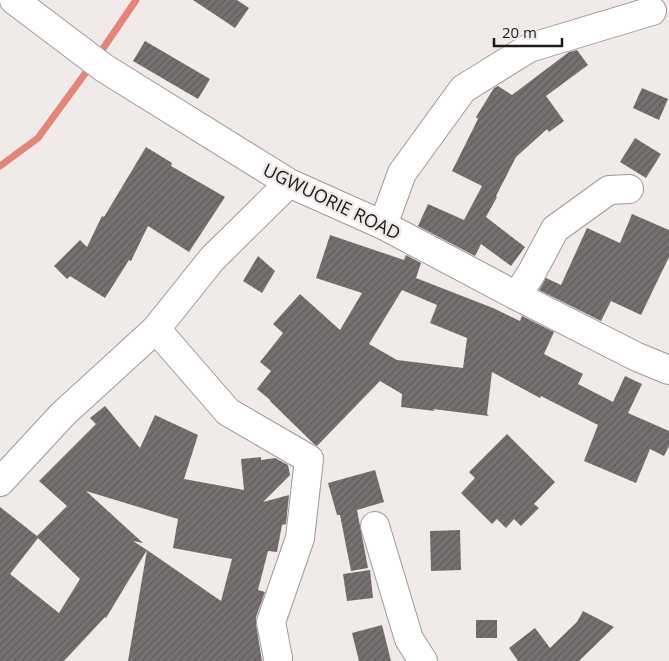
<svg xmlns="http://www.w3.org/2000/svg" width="669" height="661" font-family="'Open Sans',sans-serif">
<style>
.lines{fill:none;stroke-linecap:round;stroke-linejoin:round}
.stream{stroke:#e48578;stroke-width:7}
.building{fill:url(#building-hatch);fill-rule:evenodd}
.minor-casing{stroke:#9f9998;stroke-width:30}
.minor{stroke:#fff;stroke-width:28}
.labels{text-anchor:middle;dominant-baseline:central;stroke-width:5;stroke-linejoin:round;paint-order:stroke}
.street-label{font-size:18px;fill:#1d1b1a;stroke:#f0eae9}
</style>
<defs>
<pattern id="building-hatch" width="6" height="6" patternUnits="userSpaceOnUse" patternTransform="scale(1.25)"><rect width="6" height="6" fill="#767170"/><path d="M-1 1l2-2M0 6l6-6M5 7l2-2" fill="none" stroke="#605c5b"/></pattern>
</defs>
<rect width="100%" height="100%" fill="#f0eae9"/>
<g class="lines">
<g class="stream">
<path d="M98 56 136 0"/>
<path d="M0 166 38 138 92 64"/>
</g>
</g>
<g class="building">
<path d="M193 0H237L249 8 235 28Z"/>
<path d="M145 41 210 79 198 99 133 61Z"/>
<path d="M577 50 588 65 546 96 564 121 549 132 547 129 516 157 496 196 497 197 486 217 525 247 511 266 481 244 475 256 418 226 428 204 464 220 482 186 452 171 478 119 476 117 494 88 498 86 512 95 569 52Z"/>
<path d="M642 88 668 99 659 120 633 108Z"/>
<path d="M635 138 661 154 646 178 620 162Z"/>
<path d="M146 147 172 163 171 166 225 197 189 252 148 226 131 261 129 260 105 298 70 276 67 279 54 266 80 240 87 247 102 216 104 217Z"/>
<path d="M632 214 669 230V257L641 315 611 301 601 321 539 290 546 278 561 285 587 228 620 243Z"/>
<path d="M330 235 404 260 406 255 421 263 416 278 493 308 520 321 522 316 554 332 544 354 583 374 578 384 613 402 625 376 642 384 628 413 669 431V446L664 456 650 449 636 483 584 461 598 425 541 396 540 398 492 372 487 414 489 416 433 409 435 411 401 407 402 394 380 381 317 446 314 444 270 401V400L257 389 271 371 260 362 283 333 273 324 300 294 340 330 362 293 316 278ZM402 290 437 305 430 323 467 338 463 368 397 360 369 344Z"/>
<path d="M258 256 275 271 262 293 243 281Z"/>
<path d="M105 406 140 448 155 415 198 435 184 479 244 490 241 459 261 457V460L275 458 288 465 290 475 263 502 289 495 286 524 282 525 277 552 268 551 258 590 265 592 256 617V624L262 661H128L147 550 221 601 232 559 173 548 178 519 86 491 143 543 133 541 147 550 106 618 105 617 64 661H0V507L37 536 67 506 39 481 96 424 90 418ZM38 538 80 579 59 613 10 574Z"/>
<path d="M507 434 555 482 534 504 539 508 521 526 514 519 506 528 497 519 492 524 461 493 475 478 469 472Z"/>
<path d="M375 470 384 502 357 510 368 568 351 571 340 515H337L328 483Z"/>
<path d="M460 530 461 570 431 571 430 531Z"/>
<path d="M370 570 373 598 347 601 343 574Z"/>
<path d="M583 611 614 627 579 661H518L509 648 535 628 550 648 577 622Z"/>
<rect x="476" y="620" width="21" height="18"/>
<path d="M382 625 391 661H359L352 633Z"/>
</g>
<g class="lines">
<defs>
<g id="minor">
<path d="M14 0 104 68 289 183 383 225 517 296 637 357 669 370"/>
<path d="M383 225 402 173 463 89 529 48 652 11"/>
<path d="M517 296 532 272 555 229 609 190 629 189"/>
<path d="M156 329 228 412 309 459 300 538 271 622 278 658"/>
<path d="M0 482 63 414 156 329 212 259 289 183"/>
<path d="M375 526 409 639 423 661"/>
</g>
</defs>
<use href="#minor" class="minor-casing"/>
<use href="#minor" class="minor"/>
</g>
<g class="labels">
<g class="street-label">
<text transform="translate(332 201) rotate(26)">UGWUORIE ROAD</text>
</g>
</g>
<path d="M494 38v8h68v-8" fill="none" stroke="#1d1b1a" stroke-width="2.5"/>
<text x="502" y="38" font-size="15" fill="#1d1b1a" stroke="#f0eae9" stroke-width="4" paint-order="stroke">20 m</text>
</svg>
